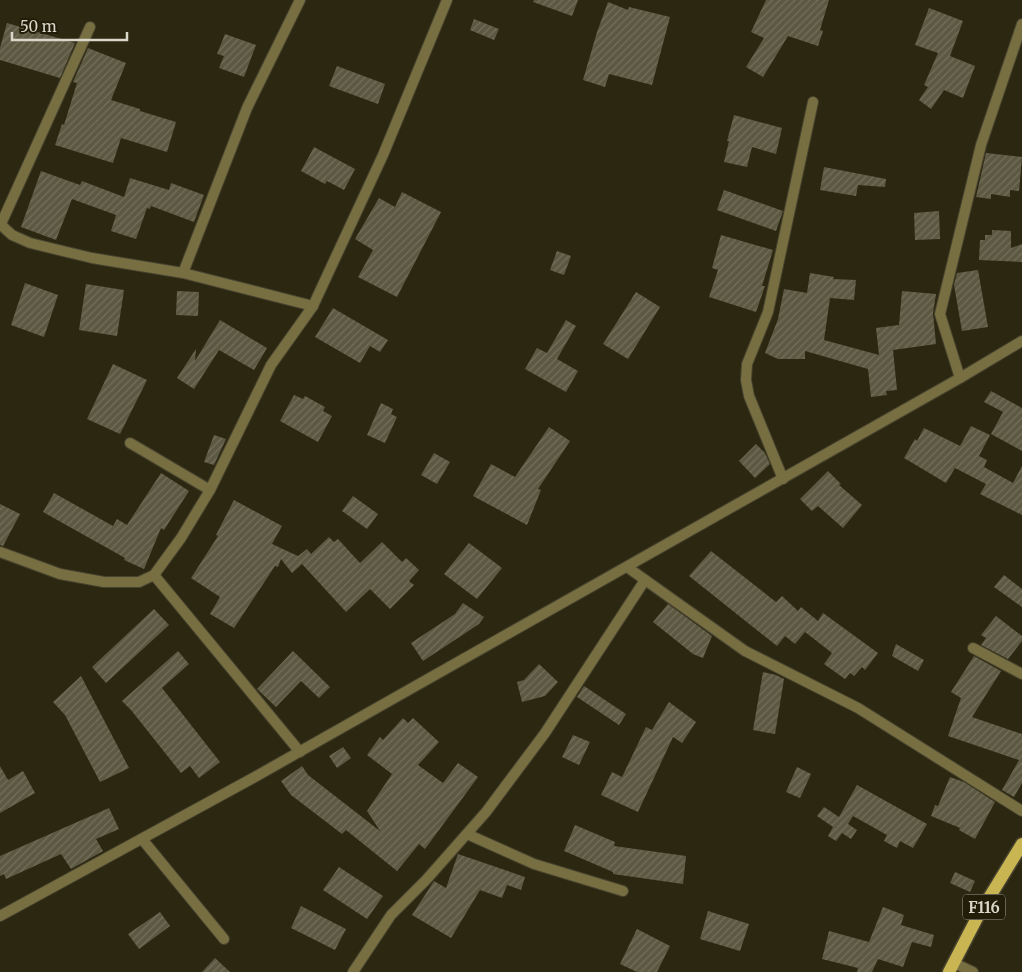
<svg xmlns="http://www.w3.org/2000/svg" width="1022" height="972" font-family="Merriweather,serif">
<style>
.building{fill:url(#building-hatch)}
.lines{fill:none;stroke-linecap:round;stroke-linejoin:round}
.minor-casing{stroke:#47432f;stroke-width:12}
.primary-casing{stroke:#47432f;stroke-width:15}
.minor{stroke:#776e41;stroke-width:10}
.primary{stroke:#c9b551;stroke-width:12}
.labels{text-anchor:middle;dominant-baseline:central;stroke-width:4;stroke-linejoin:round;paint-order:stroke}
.shield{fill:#221d08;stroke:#a29f90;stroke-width:1}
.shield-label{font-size:15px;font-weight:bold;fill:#d9d7ca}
</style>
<defs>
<pattern id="building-hatch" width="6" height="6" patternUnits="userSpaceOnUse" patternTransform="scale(1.25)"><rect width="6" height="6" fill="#5d5841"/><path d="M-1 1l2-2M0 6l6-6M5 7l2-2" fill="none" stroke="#746f5b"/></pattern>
</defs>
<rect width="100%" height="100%" fill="#2b2711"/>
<g class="building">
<path d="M534 0H578L572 16 533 2Z"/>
<path d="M766 0H829L820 30 823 31 818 46 788 36 763 77 746 67 764 38 751 32Z"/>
<path d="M608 2 628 10 629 7 670 17 652 85 609 74 605 87 583 80 597 32Z"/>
<path d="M929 8 963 21 950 56 975 66 963 98 944 90 931 109 919 100 928 87 924 85 938 53 915 45Z"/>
<path d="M474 19 499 29 494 40 470 30Z"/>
<path d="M7 23 75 43 60 78 0 60V48Z"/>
<path d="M225 34 256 45 244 77 219 68 224 56 217 54Z"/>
<path d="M88 48 126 63 111 100 140 109V111L176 122 167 152 121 138 113 163 55 145 62 124 64 125 77 83 73 82Z"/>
<path d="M337 66 385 84 378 104 329 86Z"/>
<path d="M734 115 782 128 776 154 752 147 747 167 724 162 729 141H727Z"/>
<path d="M314 147 355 169 344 190 327 181 325 184 301 171Z"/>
<path d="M986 153 1022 157 1019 191 1010 190V197L991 194V199L976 197Z"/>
<path d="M824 167 886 179 885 187 858 185 856 196 820 190Z"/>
<path d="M41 171 80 185 82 181 124 197 130 178 169 190 171 183 204 195 194 222 151 206 150 209 147 208 136 239 111 231 116 215 72 199 56 240 21 227Z"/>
<path d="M724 190 783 211 776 231 717 210Z"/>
<path d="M402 192 441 212 397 297 358 277 373 250 355 239 379 198 395 207Z"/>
<path d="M939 211 940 239 915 240 914 213Z"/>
<path d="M992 230 1011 231V248L1022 244V262L979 260 980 240H985V235H992Z"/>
<path d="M721 235 773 250 762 286H765L756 312 709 297 718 270 712 268Z"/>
<path d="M557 251 571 256 564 275 550 270Z"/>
<path d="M978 270 988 327 962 331 954 285 957 273Z"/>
<path d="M810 273 834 277 833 279 856 280 854 300 830 298 824 340 879 355 876 328 899 325 902 291 936 294 933 313 936 344 893 350 897 390 886 391 887 395 871 397 868 369 805 351V359H778L765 353 778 319 784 289 807 293Z"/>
<path d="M25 283 58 295 44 337 11 325Z"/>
<path d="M86 284 124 290 117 336 79 330Z"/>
<path d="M177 291 199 292 198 316 176 315Z"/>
<path d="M636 292 660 307 628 359 603 344Z"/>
<path d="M333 308 388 340 380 352 370 346 360 363 315 337Z"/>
<path d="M220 320 267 348 254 370 219 350 194 389 177 378 196 349 195 361Z"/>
<path d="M566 320 576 326 557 359 578 371 566 392 525 369 537 348 547 353Z"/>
<path d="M113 364 147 380 120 434 87 419Z"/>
<path d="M991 391 1022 408V451L991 434 1003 412 984 402Z"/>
<path d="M294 395 303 399 305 396 325 407 323 411 332 416 318 442 280 421Z"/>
<path d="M381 403 393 409 391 414 397 417 385 443 367 435Z"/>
<path d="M971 426 990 435 979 456 987 460 984 467 1013 483 1022 466V515L980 494 986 484 955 468 946 483 904 458 915 439 917 441 924 428 960 446Z"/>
<path d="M549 427 570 441 538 489 541 490 527 525 473 496 491 464 515 477Z"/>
<path d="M214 435 226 439 214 465 204 462Z"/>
<path d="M756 444 765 453 770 464 755 478 739 461Z"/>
<path d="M434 453 450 462 437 484 421 475Z"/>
<path d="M828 471 841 484 839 485 862 505 843 528 818 506 812 511 800 499Z"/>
<path d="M161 473 189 491 164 530 161 528 144 569 124 560 125 558 43 512 54 493 113 526 117 519 127 525Z"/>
<path d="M353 496 378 514 367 529 342 511Z"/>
<path d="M234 500 282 526 272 544 298 556 307 549 311 554 329 537 334 542 338 539 360 563 382 542 402 562 406 558 419 570 409 581 414 585 390 609 370 589 346 612 302 564 292 573 281 559 278 567 275 566 234 628 210 614 220 597 191 578 218 536 216 535Z"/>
<path d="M0 504 20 514 3 546 0 545Z"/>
<path d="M469 543 502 568 477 599 444 574Z"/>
<path d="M711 551 776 602 782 596 798 611 801 607 818 621 823 613 878 653 865 670 862 667 854 676 850 673 845 679 824 664 832 653 805 632 795 644 785 636 777 646 689 576Z"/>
<path d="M1004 575 1022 589V607L994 587Z"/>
<path d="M463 603 484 617 479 624 423 661 411 643 455 614Z"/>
<path d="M668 604 712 636 703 658 693 654 653 622Z"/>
<path d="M154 609 169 625 106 683 92 667Z"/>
<path d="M996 616 1022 636V641L1008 659 981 645 986 638 981 635Z"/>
<path d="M896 644 924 660 918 671 892 656Z"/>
<path d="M178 651 189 664 162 688 220 762 199 778 190 766 181 773 131 710 122 701Z"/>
<path d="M293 651 330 687 319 698 301 681 276 707 257 689Z"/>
<path d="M974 656 1001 671 972 717 1022 734V783L1014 797 1002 790 1019 760 948 736 961 698 951 692Z"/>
<path d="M539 664 558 682 545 696 522 702 517 682 524 680Z"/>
<path d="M763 672 776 675 784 679 775 734 753 730Z"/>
<path d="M81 676 129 768 100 782 65 715 53 702Z"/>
<path d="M584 686 626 714 619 725 577 697Z"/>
<path d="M669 702 696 722 682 743 673 737 638 812 601 795 612 772 622 777 646 727 652 730Z"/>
<path d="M403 718 408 723 413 718 439 742 418 765 443 783 458 763 478 777 425 849 419 844 397 871 346 830 342 834 291 795 281 781 302 766 308 775 380 831 367 811 392 774 367 755 380 737 383 740Z"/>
<path d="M573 735 590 742 579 765 562 757Z"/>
<path d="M343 747 351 758 337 768 329 756Z"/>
<path d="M0 766 8 780 23 771 35 793 0 813Z"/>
<path d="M797 767 811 774 800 798 786 792Z"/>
<path d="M950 777 964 782 995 802 975 839 959 830 960 828 931 816 935 805 938 806Z"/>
<path d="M857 785 927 824 913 848 900 841 897 848 884 841 887 835 853 816 848 824 857 830 851 839 842 833 836 841 828 836 833 827 817 816 824 807 839 817Z"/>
<path d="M109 808 119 829 96 839 103 851 71 869 61 854 6 879 4 874 0 876V856Z"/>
<path d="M575 825 615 842 614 846 686 856 683 884 613 874V872L564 851Z"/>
<path d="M458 854 525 877 521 890 507 885 502 898 480 890 451 938 412 915 434 881 446 888Z"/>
<path d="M339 867 383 896 367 919 323 890Z"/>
<path d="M955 872 975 881 970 892 950 883Z"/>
<path d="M301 906 346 929 335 950 291 928Z"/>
<path d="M883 907 904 915 901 925 934 935 931 947 912 942 903 967 878 959 872 972H857L858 968 822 959 829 931 869 942Z"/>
<path d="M708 911 749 924 740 951 700 939Z"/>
<path d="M160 912 170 926 139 949 128 934Z"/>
<path d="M637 929 670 946 657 972H637L620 964Z"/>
<path d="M215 958 230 972H202Z"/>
</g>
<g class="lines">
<defs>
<g id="minor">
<path d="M0 224 12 235 30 243 92 258 183 273 313 306"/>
<path d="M1 224 90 27"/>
<path d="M183 273 247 108 300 0"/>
<path d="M960 378 940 314 981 145 1022 24"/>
<path d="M130 443 210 490"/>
<path d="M783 479 749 396 746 380 747 364 768 312 813 102"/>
<path d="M0 552 60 574 104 582H139L154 575 181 538 210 490 271 365 313 306 383 155 447 0"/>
<path d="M627 567 745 651 858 708 1022 811"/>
<path d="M154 575 300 752"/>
<path d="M973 648 1022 674"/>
<path d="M467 834 534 864 623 891"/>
<path d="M142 839 224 939"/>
<path d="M0 916 253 778 960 378 1022 341"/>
<path d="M954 963 973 972"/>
<path d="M353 972 391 915 426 880 486 812 545 733 645 580"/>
</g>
<path id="primary" d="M949 972 978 916 1022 844"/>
</defs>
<use href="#minor" class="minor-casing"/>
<use href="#primary" class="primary-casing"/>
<use href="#minor" class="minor"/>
<use href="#primary" class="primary"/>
</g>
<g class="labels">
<rect class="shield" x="963" y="894.5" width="42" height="25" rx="4"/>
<g class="shield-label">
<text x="984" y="907">F116</text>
</g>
</g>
<path d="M12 32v8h115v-8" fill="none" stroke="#d9d7ca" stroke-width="2.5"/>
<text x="20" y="32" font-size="15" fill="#d9d7ca" stroke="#221d08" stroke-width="4" paint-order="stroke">50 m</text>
</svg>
